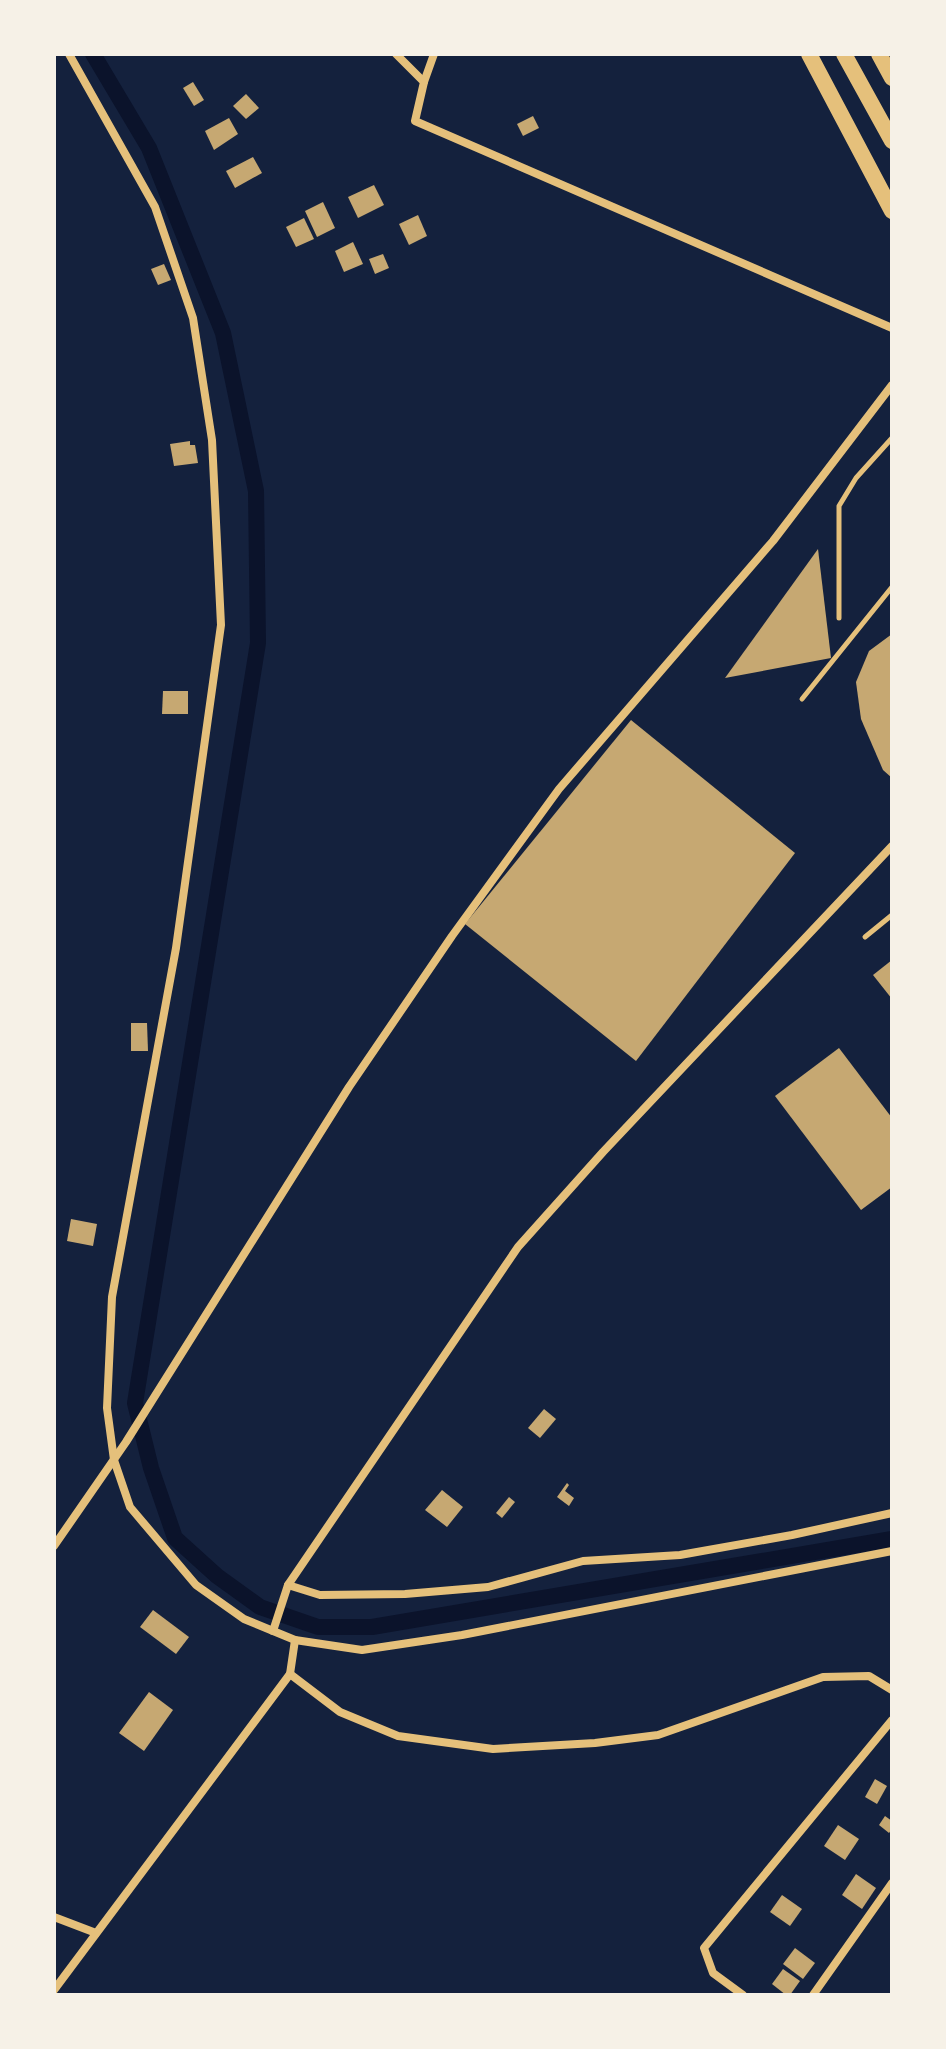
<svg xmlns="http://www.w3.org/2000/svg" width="946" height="2049" font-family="Bitter,serif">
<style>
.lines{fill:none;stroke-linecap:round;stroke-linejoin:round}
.canal{stroke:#0b132b;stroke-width:16}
.building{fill:#c6a872}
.service{stroke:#e5c07b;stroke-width:5}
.minor{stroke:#e5c07b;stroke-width:8}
.trunk{stroke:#e5c07b;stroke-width:16}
</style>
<rect width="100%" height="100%" fill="#14213d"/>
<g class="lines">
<path class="canal" d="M93 54 149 148 223 333 256 491 258 643 135 1403 151 1468 175 1538 217 1576 260 1607 318 1627H372L892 1539"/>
</g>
<g class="building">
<path d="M193 82 204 100 194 106 183 88Z"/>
<path d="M246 94 259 108 246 119 233 106Z"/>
<path d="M533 116 539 128 523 136 517 124Z"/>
<path d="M229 118 238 134 214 150 205 131Z"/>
<path d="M253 157 262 173 235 188 226 171Z"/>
<path d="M374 185 384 205 358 218 348 197Z"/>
<path d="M323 202 335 228 317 237 305 211Z"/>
<path d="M418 215 427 236 409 245 399 224Z"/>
<path d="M304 218 314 239 296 247 286 227Z"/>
<path d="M353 242 363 264 344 272 335 251Z"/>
<path d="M383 254 389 268 375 274 369 259Z"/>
<path d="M164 264 171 280 158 285 151 269Z"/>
<path d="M190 441V445H195L198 463 174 466 170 444Z"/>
<path d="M818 549 831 658 725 678Z"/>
<path d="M892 634V778L883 770 861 719 856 682 869 651Z"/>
<path d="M163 691H188V714H162Z"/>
<path d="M631 720 795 853 636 1061 465 924Z"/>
<path d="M892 960V999L873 975Z"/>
<path d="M131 1023H147L148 1051H131Z"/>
<path d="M839 1048 892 1118V1187L861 1210 775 1096Z"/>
<path d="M71 1219 97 1224 93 1246 67 1241Z"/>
<path d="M544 1409 556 1419 540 1438 528 1428Z"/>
<path d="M567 1483 569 1485 565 1491 574 1498 569 1506 557 1497Z"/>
<path d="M442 1490 463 1507 447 1527 425 1510Z"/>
<path d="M509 1497 515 1502 502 1518 496 1513Z"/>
<path d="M153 1610 189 1637 176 1654 140 1627Z"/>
<path d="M149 1692 173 1710 144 1751 119 1733Z"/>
<path d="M875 1779 887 1786 877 1804 865 1797Z"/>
<path d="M885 1816 892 1821V1829L889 1833 879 1825Z"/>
<path d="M838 1825 859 1839 845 1860 824 1846Z"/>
<path d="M856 1874 876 1888 862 1909 842 1895Z"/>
<path d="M782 1895 802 1909 790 1926 770 1912Z"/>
<path d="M795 1948 815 1963 803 1979 783 1964Z"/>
<path d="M783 1969 800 1981 790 1995H786L772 1984Z"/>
</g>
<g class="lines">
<g class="service">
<path d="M839 618V506L856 478 892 438"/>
<path d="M802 699 892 587"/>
<path d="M865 937 892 915"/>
</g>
<g class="minor">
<path d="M69 54 155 207 193 318 212 440 221 625 176 948 112 1297 107 1408 114 1460 130 1507 196 1585 244 1619 295 1640 362 1650 462 1635 892 1551"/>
<path d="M396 54 424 82 415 121 892 328"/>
<path d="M424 82 434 54"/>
<path d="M54 1546 126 1442 349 1087 452 936 559 789 773 541 892 385"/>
<path d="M288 1585 320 1595 405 1594 488 1587 583 1561 680 1555 792 1535 892 1513"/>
<path d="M273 1631 288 1585 518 1247 603 1152 892 846"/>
<path d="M290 1674 340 1712 398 1736 493 1749 595 1743 658 1735 823 1677 869 1676 892 1690"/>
<path d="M54 1917 96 1933"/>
<path d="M54 1990 290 1674 295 1640"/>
<path d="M743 1995 713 1973 704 1948 892 1720"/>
<path d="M813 1995 892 1883"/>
</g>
<g class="trunk">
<path d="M809 54 892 211"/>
<path d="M844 54 892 141"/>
<path d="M879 54 892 78"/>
</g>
</g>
<rect width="946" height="2049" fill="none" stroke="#f6f1e7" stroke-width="112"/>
</svg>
